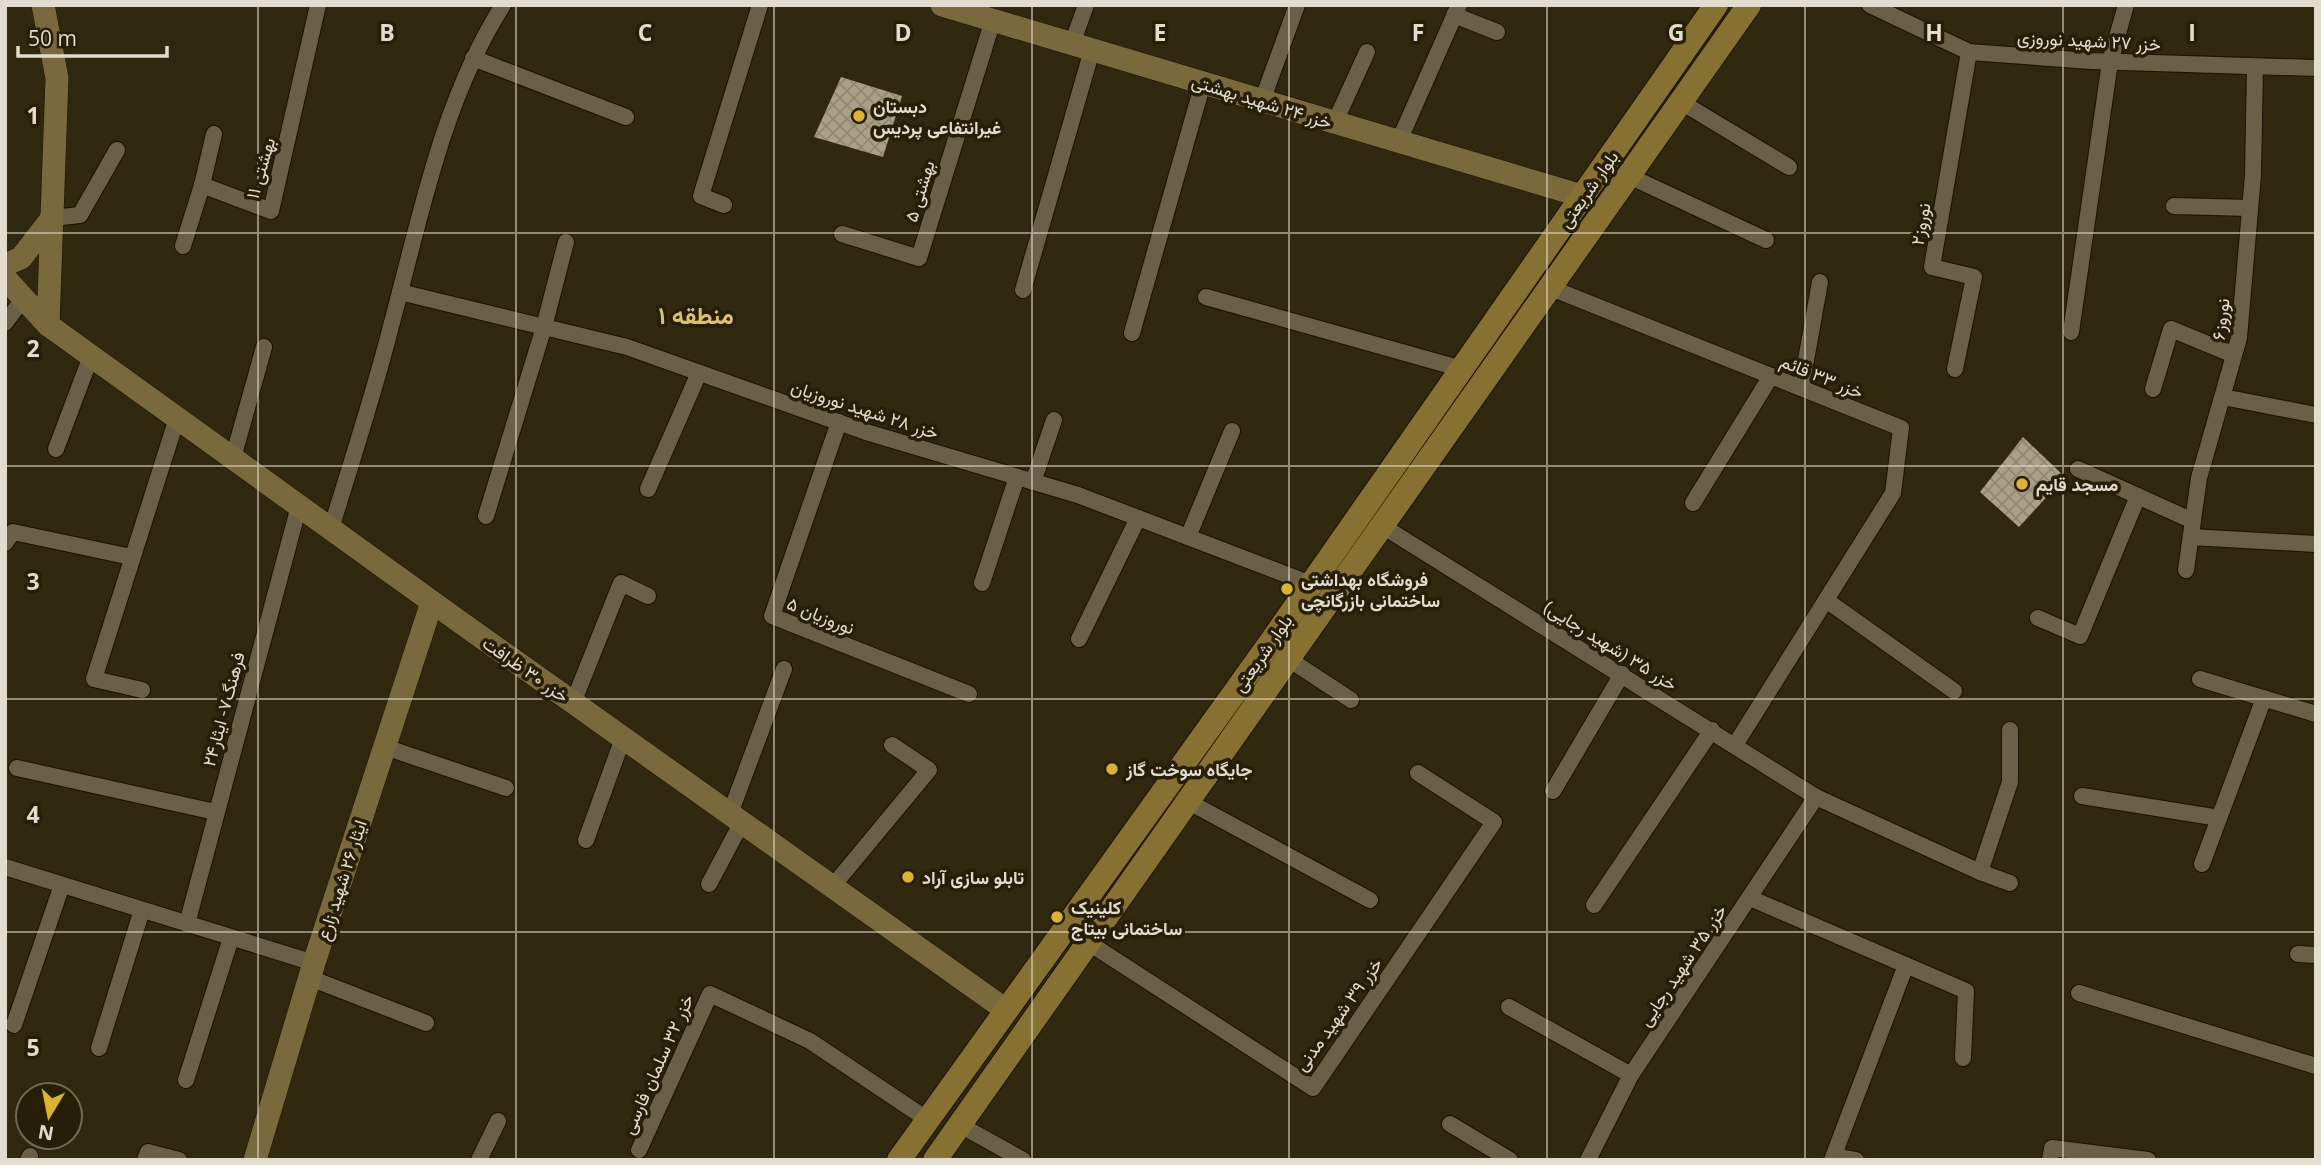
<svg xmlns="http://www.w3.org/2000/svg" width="2321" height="1165" font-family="'Open Sans',Vazirmatn,sans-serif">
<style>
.building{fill:url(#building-cross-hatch)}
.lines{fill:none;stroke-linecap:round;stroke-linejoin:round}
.street-casing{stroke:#191100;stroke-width:18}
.secondary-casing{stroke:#191100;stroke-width:24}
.primary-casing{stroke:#191100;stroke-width:26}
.street{stroke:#6a6047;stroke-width:16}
.secondary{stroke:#79693c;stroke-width:23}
.primary{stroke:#877132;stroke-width:24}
.grid{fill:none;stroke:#e1dccd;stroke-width:2;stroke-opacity:0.55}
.poi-dot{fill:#dbb233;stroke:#271e07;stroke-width:2.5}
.labels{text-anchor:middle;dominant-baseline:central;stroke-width:7;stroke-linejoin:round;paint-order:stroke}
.street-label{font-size:18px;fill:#e1dccd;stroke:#271e07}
.poi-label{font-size:18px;font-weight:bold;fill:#e1dccd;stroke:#271e07;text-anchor:start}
.district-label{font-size:24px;font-weight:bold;fill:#dbc074;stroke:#271e07}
.grid-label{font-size:23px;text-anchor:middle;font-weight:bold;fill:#e1dccd;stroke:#271e07;stroke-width:7;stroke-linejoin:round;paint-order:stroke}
</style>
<defs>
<pattern id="building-cross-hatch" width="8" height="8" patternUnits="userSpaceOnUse" patternTransform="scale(1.75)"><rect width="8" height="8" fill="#aaa085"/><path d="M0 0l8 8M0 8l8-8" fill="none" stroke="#908873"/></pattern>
</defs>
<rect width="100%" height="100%" fill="#312810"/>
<g class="building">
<path d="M841 77 902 96 883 157 814 137Z"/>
<path d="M2023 437 2065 477 2019 527 1980 492Z"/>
</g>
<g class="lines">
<defs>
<g id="street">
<path d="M1870 5 1969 52 2091 61 2316 68"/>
<path d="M1454 15 1497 32"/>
<path d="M1072 44 1086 5"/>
<path d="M473 58 626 117"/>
<path d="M1262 101 1297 5"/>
<path d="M1681 102 1789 167"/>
<path d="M1335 122 1367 52"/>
<path d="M1399 141 1459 5"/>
<path d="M1629 176 1766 240"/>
<path d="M202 185 214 134"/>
<path d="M724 205 701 196 760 5"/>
<path d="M2174 206 2250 208"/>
<path d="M52 218 80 215 117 150"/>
<path d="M842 234 919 258 993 20"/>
<path d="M183 246 202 185 271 211 318 5"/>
<path d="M1551 288 1901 428 1893 493 1735 745"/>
<path d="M1023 290 1092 50"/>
<path d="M400 292 627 347 866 432 1078 495 1311 584"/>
<path d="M1206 297 1462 369"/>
<path d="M5 323 24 298"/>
<path d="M2071 332 2110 62 2126 5"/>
<path d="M1132 333 1203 83"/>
<path d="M1955 369 1974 277 1932 267 1969 52"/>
<path d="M1801 388 1820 282"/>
<path d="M2153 389 2171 329 2234 355"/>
<path d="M2223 397 2316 415"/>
<path d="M839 422 772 616 969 694"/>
<path d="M56 449 91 356"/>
<path d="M233 458 264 347"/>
<path d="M2078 469 2193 521"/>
<path d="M1033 482 1054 420"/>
<path d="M648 489 699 373"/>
<path d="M1693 503 1771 376"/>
<path d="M486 516 544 327 566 242"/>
<path d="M1384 527 1816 797 1980 872 2010 782V730"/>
<path d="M331 529C351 463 373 397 390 330 420 220 441 103 503 5"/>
<path d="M1188 537 1232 431"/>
<path d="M2191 537 2316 544"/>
<path d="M5 543 13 532 131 557"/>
<path d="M2186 570 2199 478 2239 338 2253 175 2255 67"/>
<path d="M982 583 1017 477"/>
<path d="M1826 600 1954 691"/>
<path d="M2038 618 2080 636 2138 496"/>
<path d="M1079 639 1138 518"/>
<path d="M1290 660 1351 700"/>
<path d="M2200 679 2316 714"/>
<path d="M142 690 94 679 177 418"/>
<path d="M573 703 621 583 648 596"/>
<path d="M385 747 506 788"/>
<path d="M17 768 215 812"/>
<path d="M1553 791 1622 674"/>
<path d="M2082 796 2219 818"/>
<path d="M1189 802 1370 900"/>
<path d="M730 814 784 669"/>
<path d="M586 840 623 738"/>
<path d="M2202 864 2264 698"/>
<path d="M5 867 314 963"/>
<path d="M1980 872 2010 883"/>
<path d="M709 884 742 822"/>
<path d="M832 887 929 770 892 745"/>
<path d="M1750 898 1966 991 1963 1058"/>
<path d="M1594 905 1712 730"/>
<path d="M187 924 299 506"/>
<path d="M1089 943 1313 1088 1494 822 1418 773"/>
<path d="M2298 954 2316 955"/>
<path d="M310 978 426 1023"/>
<path d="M2079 993 2316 1066"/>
<path d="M1509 1007 1631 1075"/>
<path d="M14 1025 62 885"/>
<path d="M99 1048 142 910"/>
<path d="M186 1080 231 938"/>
<path d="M1450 1124 1510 1160"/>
<path d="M960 1125 1023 1160"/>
<path d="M639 1150 710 994 810 1041 928 1120"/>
<path d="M1834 1156 1856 1160"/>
<path d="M28 1160 30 1156"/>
<path d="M145 1160 148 1152 179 1160"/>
<path d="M479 1160 498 1121"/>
<path d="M1588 1160 1631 1075 1816 797"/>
<path d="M1832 1160 1906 965"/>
<path d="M2050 1160 2052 1148 2148 1160"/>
</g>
<g id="secondary">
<path d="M43 5 57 78 48 325"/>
<path d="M942 5 1582 196"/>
<path d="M5 265 21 258 52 218"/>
<path d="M5 278 48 325 460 622 1006 1010"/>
<path d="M255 1160 314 963 432 602"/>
</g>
<g id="primary">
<path d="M899 1160 1273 639 1716 5"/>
<path d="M935 1160 1749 5"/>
</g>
</defs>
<use href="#street" class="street-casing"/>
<use href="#secondary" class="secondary-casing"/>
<use href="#primary" class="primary-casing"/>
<use href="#street" class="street"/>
<use href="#secondary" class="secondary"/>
<use href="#primary" class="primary"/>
</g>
<path class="grid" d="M258 5V1160M516 5V1160M774 5V1160M1032 5V1160M1289 5V1160M1547 5V1160M1805 5V1160M2063 5V1160M5 233H2316M5 466H2316M5 699H2316M5 932H2316"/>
<g class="poi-dot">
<circle cx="859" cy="116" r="7"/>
<circle cx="2022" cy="484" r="7"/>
<circle cx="1287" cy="589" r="7"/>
<circle cx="1112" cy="769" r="7"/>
<circle cx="908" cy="877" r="7"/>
<circle cx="1057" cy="917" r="7"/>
</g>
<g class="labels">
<g class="street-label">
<text transform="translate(2089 40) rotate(3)">خزر ۲۷ شهید نوروزی</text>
<text transform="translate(1262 101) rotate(17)">خزر ۲۴ شهید بهشتی</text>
<text transform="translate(260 168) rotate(-74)">بهشتی ۱۱</text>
<text transform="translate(1588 189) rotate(-55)">بلوار شریعتی</text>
<text transform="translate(919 191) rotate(-73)">بهشتی ۵</text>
<text transform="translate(1920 224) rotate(-80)">نوروز۲</text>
<text transform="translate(2220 319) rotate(-83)">نوروز۶</text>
<text transform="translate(1822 376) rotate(22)">خزر ۳۳ قائم</text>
<text transform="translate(865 409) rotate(18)">خزر ۲۸ شهید نوروزیان</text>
<text transform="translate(821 615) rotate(22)">نوروزیان ۵</text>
<text transform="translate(1611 645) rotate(32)">خزر ۳۵ (شهید رجایی)</text>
<text transform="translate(1262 653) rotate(-55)">بلوار شریعتی</text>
<text transform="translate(526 669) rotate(35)">خزر ۳۰ ظرافت</text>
<text transform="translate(223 709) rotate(-75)">فرهنگ۷- ایثار۲۴</text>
<text transform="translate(341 880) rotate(-72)">ایثار ۲۶ شهید زارع</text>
<text transform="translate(1682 965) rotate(-56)">خزر ۳۵ شهید رجایی</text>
<text transform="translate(1338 1014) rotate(-54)">خزر ۳۹ شهید مدنی</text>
<text transform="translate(657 1064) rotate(-66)">خزر ۳۲ سلمان فارسی</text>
</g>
<g class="poi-label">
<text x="873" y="106">دبستان<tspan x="873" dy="21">غیرانتفاعی پردیس</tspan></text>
<text x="2036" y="484">مسجد قایم</text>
<text x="1301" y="579">فروشگاه بهداشتی<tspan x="1301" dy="21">ساختمانی بازرگانچی</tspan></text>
<text x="1126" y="769">جایگاه سوخت گاز</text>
<text x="922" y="877">تابلو سازی آراد</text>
<text x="1071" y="907">کلینیک<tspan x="1071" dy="21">ساختمانی بیتاج</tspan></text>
</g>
<g class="district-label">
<text x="696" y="314">منطقه ۱</text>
</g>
</g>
<g class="grid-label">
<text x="387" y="41">B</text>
<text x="645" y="41">C</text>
<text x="903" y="41">D</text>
<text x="1160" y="41">E</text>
<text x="1418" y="41">F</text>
<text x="1676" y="41">G</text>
<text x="1934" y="41">H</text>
<text x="2192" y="41">I</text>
<text x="33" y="124">1</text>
<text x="33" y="357">2</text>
<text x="33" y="590">3</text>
<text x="33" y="823">4</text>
<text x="33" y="1056">5</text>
</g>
<rect width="2321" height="1165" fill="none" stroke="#e1dccd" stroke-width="14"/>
<g transform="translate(49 1116) rotate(190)"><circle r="33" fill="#271e07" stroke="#716a56" stroke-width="2"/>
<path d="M0-5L12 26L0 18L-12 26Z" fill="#dbb233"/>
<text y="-10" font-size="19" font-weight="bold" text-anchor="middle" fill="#e1dccd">N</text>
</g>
<path d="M18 46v10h149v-10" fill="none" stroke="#e1dccd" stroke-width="3.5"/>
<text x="28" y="46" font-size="21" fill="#e1dccd" stroke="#271e07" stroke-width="5" paint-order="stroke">50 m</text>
</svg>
